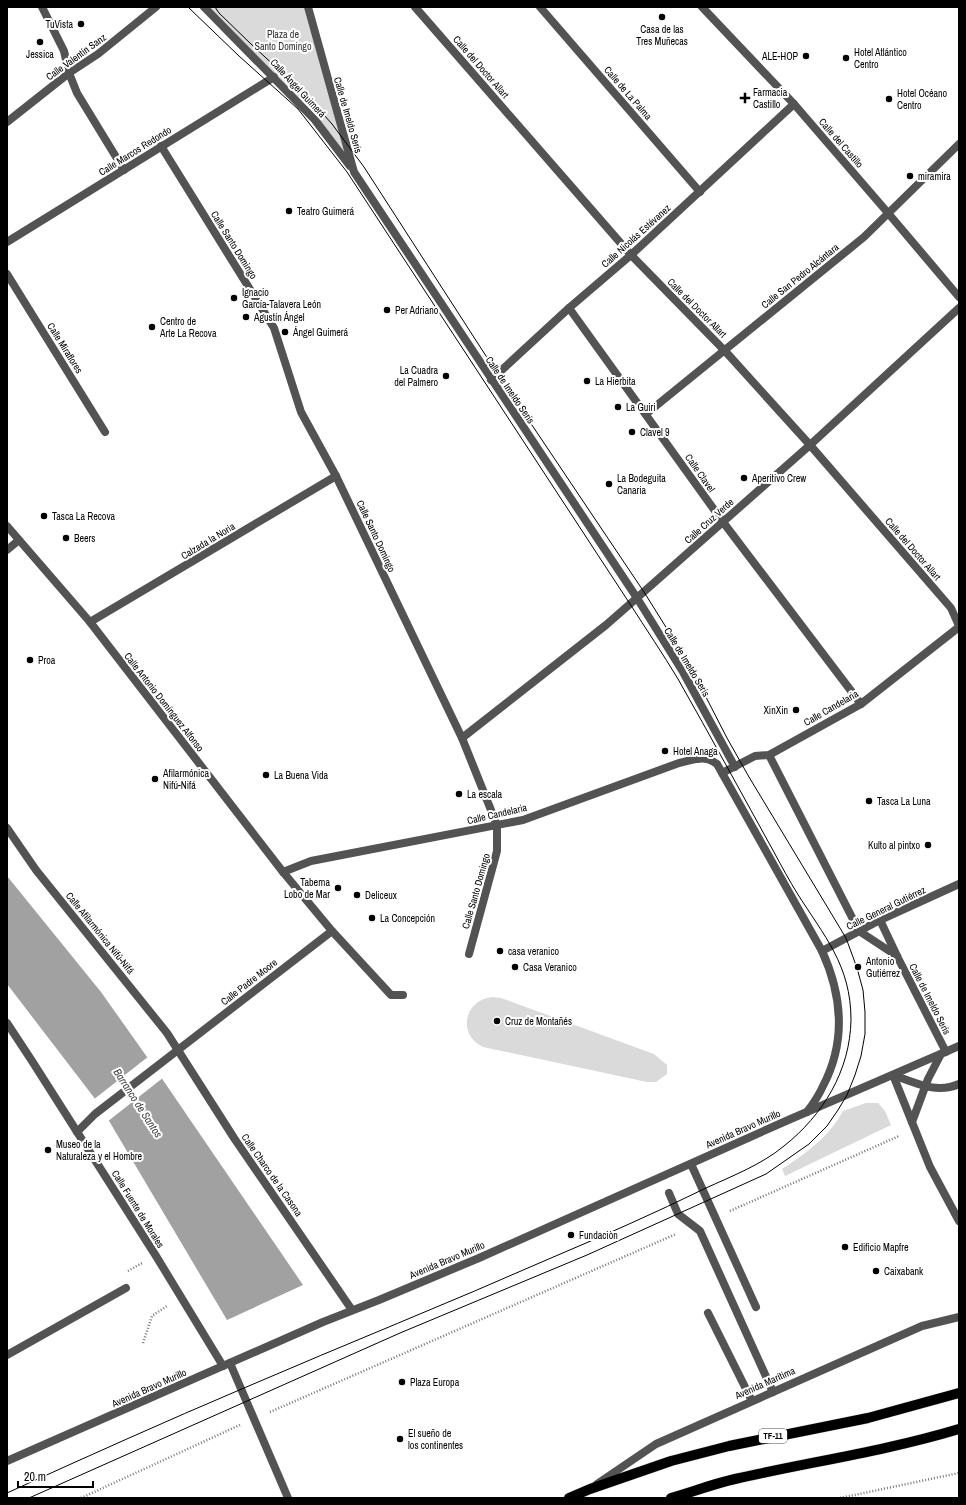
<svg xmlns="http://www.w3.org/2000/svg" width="966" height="1505" font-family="'Archivo Narrow',sans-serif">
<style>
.green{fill:#dadada}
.water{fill:#a1a1a1}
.pier{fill:#fff}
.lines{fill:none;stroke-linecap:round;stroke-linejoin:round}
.primary-casing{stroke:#dbdbdb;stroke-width:11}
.path{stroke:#757575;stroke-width:2.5;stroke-dasharray:1 2;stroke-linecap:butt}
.service{stroke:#535353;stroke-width:8}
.pedestrian{stroke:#535353;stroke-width:8}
.minor{stroke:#535353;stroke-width:8}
.primary{stroke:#000;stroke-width:10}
.tram{stroke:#000;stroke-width:1}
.poi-dot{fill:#000;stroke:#fff;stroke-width:1.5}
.labels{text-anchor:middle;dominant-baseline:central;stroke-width:4;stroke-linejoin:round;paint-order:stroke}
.shield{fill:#fff;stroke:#4c4c4c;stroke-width:1}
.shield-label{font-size:9px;font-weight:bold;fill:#000}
.poi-label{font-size:10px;fill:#000;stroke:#fff;text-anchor:start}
.park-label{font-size:10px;fill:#313131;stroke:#fff}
.street-label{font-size:10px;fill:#000;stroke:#fff}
.water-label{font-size:11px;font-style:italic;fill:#424242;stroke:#fff}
</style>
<rect width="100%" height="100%" fill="#fff"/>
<g class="green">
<path d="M204 7H308L354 172 315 120Z"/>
<path d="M492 997 501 998 654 1054 667 1065V1074L656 1082H647L483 1047C457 1035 464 1000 492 997Z"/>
<path d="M866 1103H878L885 1111 891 1125 785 1176 782 1169C805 1154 830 1136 843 1111Z"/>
</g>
<path class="water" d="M7 876 101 992 152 1064 303 1285 227 1320 99 1104 7 984Z"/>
<path class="pier" d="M149 1056 164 1077 107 1122 93 1100Z"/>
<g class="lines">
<defs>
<g id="primary">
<path d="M569 1498 590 1489 671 1461 729 1446 868 1418 959 1393"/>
<path d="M671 1498C692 1492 713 1484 735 1479 810 1462 886 1451 959 1429"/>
</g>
</defs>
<use href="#primary" class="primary-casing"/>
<g class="path">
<path d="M730 1211 899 1136"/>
<path d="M128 1271 142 1263"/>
<path d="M143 1343 152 1316 167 1306"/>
<path d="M270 1412 676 1234"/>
<path d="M81 1498 240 1425"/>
<path d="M840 1498 959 1473"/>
</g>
<g class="service">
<path d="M893 1075C915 1083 937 1094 959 1084"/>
<path d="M691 1164 756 1307"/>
<path d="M708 1313 752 1401"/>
</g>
<g class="pedestrian">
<path d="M204 7 315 120 350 166"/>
<path d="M308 7 354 172 637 598 683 672 735 767"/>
<path d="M415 7 631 255 725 351 810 445 951 608 959 626"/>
<path d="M540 7 700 192"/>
<path d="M702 7 794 104 888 213 959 297"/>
<path d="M161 146 274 328 301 412 336 476 462 738"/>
<path d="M7 274 105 432"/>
<path d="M569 308 723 522 861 704"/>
<path d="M491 380 569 308 631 255 794 104"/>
<path d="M646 414 864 237 959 144"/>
<path d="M7 526 90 622 283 872 332 931 391 995H403"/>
<path d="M7 550 19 540"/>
<path d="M90 622 336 476"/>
<path d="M769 755 859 931 897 956"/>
<path d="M722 773 755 756 769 755 861 704 959 627"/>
<path d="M880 920 897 956 946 1052"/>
<path d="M469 954 497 851V825"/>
<path d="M77 1132 95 1114 332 931"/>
<path d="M669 1193 678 1214 700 1231 773 1392"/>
<path d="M230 1363 288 1498"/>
</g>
<g class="minor">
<path d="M42 7 64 51 69 73 77 93 124 170"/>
<path d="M7 122 69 73 98 54 156 7"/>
<path d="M7 242 274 77"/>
<path d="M497 825 462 738 606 625 630 604 810 445 959 308"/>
<path d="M7 828 36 870 167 1033 234 1138 352 1310"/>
<path d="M283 872 311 861 523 820 679 763C694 760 704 754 717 764L822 951C842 995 846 1042 823 1086 819 1095 813 1104 807 1112"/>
<path d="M822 951 880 920 959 884"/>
<path d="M7 1023 32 1061 156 1256 223 1366"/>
<path d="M893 1075 930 1167 959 1221"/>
<path d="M912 1122 928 1079 941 1054"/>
<path d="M7 1355 126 1288"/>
<path d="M7 1461 323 1322 379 1300 479 1258 786 1121 959 1046"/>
<path d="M597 1484 656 1444 922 1326 959 1317"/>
</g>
<use href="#primary" class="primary"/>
<g class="tram">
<path d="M7 1493C86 1457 164 1422 244 1388 346 1344 449 1303 551 1258 603 1236 655 1213 706 1188 732 1176 761 1165 784 1146 823 1115 850 1071 851 1020 851 965 824 936 797 893 789 880 782 867 775 854 743 796 711 737 678 679 663 654 646 629 630 604L347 172 298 109 239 56 188 7"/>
<path d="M29 1498 400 1333 587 1255 766 1174 809 1144 827 1126 838 1110 847 1095 855 1075 861 1056 865 1034V1012L863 990 857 968 846 938 749 777 727 738 689 664 644 592 497 373 364 167 332 124 308 97 251 44 219 13 215 7"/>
</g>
</g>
<g class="poi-dot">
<circle cx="662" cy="17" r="4"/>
<circle cx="81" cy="24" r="4"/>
<circle cx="40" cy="42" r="4"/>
<circle cx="806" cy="56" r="4"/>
<circle cx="846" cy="58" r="4"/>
<path d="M743 92h4v4h4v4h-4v4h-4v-4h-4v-4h4z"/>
<circle cx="889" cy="99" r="4"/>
<circle cx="910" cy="176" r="4"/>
<circle cx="289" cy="211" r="4"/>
<circle cx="234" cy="298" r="4"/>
<circle cx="387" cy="310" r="4"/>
<circle cx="246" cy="317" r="4"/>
<circle cx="152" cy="327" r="4"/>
<circle cx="285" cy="332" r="4"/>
<circle cx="446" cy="376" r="4"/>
<circle cx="587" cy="381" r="4"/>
<circle cx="618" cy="407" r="4"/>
<circle cx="632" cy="432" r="4"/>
<circle cx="744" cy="478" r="4"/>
<circle cx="609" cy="484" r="4"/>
<circle cx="44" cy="516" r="4"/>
<circle cx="66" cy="538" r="4"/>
<circle cx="30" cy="660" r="4"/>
<circle cx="796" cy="710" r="4"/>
<circle cx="665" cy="751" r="4"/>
<circle cx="266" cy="775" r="4"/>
<circle cx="155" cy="779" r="4"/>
<circle cx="459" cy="794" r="4"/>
<circle cx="869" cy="801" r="4"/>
<circle cx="928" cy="845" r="4"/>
<circle cx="338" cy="888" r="4"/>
<circle cx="357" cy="895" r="4"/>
<circle cx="372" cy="918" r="4"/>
<circle cx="500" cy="951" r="4"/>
<circle cx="515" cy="967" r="4"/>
<circle cx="858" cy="967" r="4"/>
<circle cx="497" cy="1021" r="4"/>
<circle cx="48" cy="1150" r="4"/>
<circle cx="571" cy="1235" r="4"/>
<circle cx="845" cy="1247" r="4"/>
<circle cx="876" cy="1271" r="4"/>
<circle cx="402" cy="1382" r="4"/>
<circle cx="400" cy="1439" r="4"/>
</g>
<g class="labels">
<rect class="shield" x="759" y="1429" width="28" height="14" rx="3"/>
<g class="shield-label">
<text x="773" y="1436">TF-11</text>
</g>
<g class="poi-label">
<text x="73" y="24" text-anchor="end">TuVista</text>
<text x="662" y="29" text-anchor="middle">Casa de las<tspan x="662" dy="12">Tres Muñecas</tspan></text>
<text x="854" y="52">Hotel Atlántico<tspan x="854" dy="12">Centro</tspan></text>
<text x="40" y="54" text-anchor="middle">Jessica</text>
<text x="798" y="56" text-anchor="end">ALE-HOP</text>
<text x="753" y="92">Farmacia<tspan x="753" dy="12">Castillo</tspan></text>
<text x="897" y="93">Hotel Océano<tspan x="897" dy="12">Centro</tspan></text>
<text x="918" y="176">miramira</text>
<text x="297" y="211">Teatro Guimerá</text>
<text x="242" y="292">Ignacio<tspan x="242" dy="12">García-Talavera León</tspan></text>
<text x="395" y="310">Per Adriano</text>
<text x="254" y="317">Agustín Ángel</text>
<text x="160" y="321">Centro de<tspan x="160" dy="12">Arte La Recova</tspan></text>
<text x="293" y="332">Ángel Guimerá</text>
<text x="438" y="370" text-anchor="end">La Cuadra<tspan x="438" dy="12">del Palmero</tspan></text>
<text x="595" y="381">La Hierbita</text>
<text x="626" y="407">La Guiri</text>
<text x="640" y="432">Clavel 9</text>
<text x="617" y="478">La Bodeguita<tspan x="617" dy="12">Canaria</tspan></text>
<text x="752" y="478">Aperitivo Crew</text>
<text x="52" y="516">Tasca La Recova</text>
<text x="74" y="538">Beers</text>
<text x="38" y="660">Proa</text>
<text x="788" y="710" text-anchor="end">XinXin</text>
<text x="673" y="751">Hotel Anaga</text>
<text x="163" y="773">Afilarmónica<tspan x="163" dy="12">Nifú-Nifá</tspan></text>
<text x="274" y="775">La Buena Vida</text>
<text x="467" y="794">La escala</text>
<text x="877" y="801">Tasca La Luna</text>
<text x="920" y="845" text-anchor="end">Kulto al pintxo</text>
<text x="330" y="882" text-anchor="end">Taberna<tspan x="330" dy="12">Lobo de Mar</tspan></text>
<text x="365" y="895">Deliceux</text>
<text x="380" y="918">La Concepción</text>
<text x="508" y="951">casa veranico</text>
<text x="866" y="961">Antonio<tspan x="866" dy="12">Gutiérrez</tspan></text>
<text x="523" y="967">Casa Veranico</text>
<text x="505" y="1021">Cruz de Montañés</text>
<text x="56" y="1144">Museo de la<tspan x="56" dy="12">Naturaleza y el Hombre</tspan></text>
<text x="579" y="1235">Fundaciòn</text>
<text x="853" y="1247">Edificio Mapfre</text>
<text x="884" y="1271">Caixabank</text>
<text x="410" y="1382">Plaza Europa</text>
<text x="408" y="1433">El sueño de<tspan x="408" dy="12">los continentes</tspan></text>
</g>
<g class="park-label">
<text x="283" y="34">Plaza de<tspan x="283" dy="12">Santo Domingo</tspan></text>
</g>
<g class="street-label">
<text transform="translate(76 57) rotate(-36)">Calle Valentín Sanz</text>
<text transform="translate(481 67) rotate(49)">Calle del Doctor Allart</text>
<text transform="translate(298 88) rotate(47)">Calle Ángel Guimerá</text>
<text transform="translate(628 93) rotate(49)">Calle de La Palma</text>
<text transform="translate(348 115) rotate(74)">Calle de Imeldo Serís</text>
<text transform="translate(841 143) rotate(49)">Calle del Castillo</text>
<text transform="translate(135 151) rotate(-32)">Calle Marcos Redondo</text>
<text transform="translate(636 236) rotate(-42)">Calle Nicolás Estévanez</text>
<text transform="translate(234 245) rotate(58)">Calle Santo Domingo</text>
<text transform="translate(800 276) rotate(-39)">Calle San Pedro Alcántara</text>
<text transform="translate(697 308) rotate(45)">Calle del Doctor Allart</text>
<text transform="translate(65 348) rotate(58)">Calle Miraflores</text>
<text transform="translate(510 390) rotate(56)">Calle de Imeldo Serís</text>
<text transform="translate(700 473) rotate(55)">Calle Clavel</text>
<text transform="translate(709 521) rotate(-42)">Calle Cruz Verde</text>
<text transform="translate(376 536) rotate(65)">Calle Santo Domingo</text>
<text transform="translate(208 541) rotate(-31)">Calzada la Noria</text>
<text transform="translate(913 549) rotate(49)">Calle del Doctor Allart</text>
<text transform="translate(687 662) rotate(59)">Calle de Imeldo Serís</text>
<text transform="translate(164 702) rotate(52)">Calle Antonio Domínguez Alfonso</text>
<text transform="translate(831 708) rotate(-30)">Calle Candelaria</text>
<text transform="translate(497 814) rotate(-13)">Calle Candelaria</text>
<text transform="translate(476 891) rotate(-74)">Calle Santo Domingo</text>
<text transform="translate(886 908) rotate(-26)">Calle General Gutiérrez</text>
<text transform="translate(100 933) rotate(51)">Calle Afilarmónica Nifú-Nifá</text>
<text transform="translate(249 982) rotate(-38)">Calle Padre Moore</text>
<text transform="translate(930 999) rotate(63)">Calle de Imeldo Serís</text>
<text transform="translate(743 1129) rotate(-24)">Avenida Bravo Murillo</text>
<text transform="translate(272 1175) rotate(55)">Calle Charco de la Casona</text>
<text transform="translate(138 1209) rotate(58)">Calle Fuente de Morales</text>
<text transform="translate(447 1260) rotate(-23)">Avenida Bravo Murillo</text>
<text transform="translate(765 1383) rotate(-24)">Avenida Marítima</text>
<text transform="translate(149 1388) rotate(-24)">Avenida Bravo Murillo</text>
</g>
<g class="water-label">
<text transform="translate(138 1103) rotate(57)">Barranco de Santos</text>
</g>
</g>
<rect width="966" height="1505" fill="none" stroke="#000000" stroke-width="16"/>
<path d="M18 1481v6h75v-6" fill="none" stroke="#000000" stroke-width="2"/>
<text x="24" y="1481" font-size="12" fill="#000000" stroke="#ffffff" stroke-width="3" paint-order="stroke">20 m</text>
</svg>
